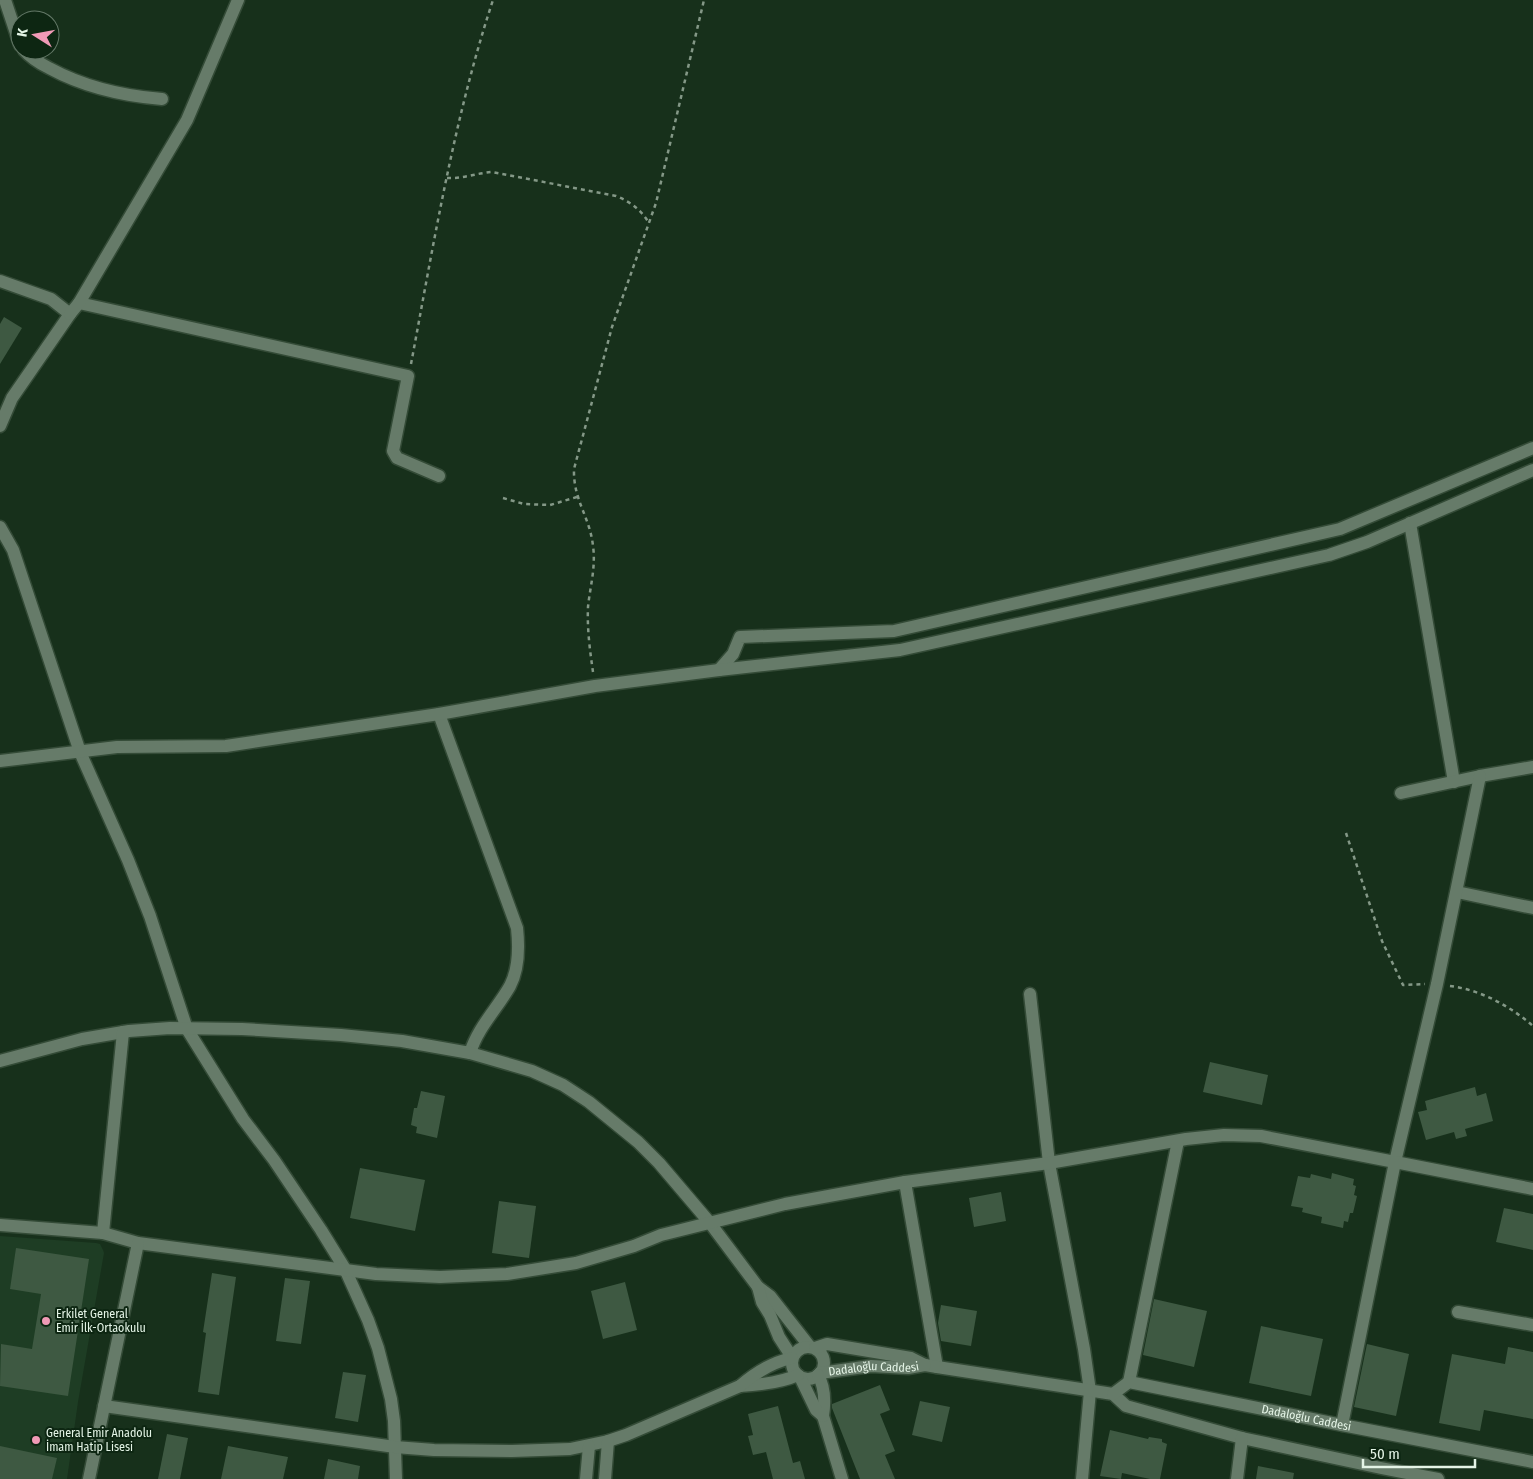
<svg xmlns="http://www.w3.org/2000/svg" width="1533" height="1479" font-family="'Fira Sans Condensed',sans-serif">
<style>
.built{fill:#1e3d24}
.building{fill:#3e5942}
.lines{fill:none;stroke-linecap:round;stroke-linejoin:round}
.minor-casing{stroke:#344b37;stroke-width:15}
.path{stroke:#849887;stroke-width:2.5;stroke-dasharray:4 4;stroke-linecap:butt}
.minor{stroke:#667b69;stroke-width:12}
.poi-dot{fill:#f09ab6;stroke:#0d2612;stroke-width:2}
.labels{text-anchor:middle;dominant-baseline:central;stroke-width:4;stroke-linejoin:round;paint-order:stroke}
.poi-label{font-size:12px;fill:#e4f4e6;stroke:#0d2612;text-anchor:start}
.street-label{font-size:12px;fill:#e4f4e6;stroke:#0d2612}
</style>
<rect width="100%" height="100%" fill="#17301b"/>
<path class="built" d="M0 1236 96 1243 100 1244 103 1250 104 1253 78 1402 67 1479H0Z"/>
<g class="building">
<path d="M4 317 22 328 0 364V324Z"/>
<path d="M1210 1062 1268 1075 1262 1105 1203 1092Z"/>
<path d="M1475 1087 1477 1096 1486 1093 1493 1121 1465 1129 1467 1136 1456 1139 1454 1132 1426 1140 1418 1112 1427 1110 1425 1101Z"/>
<path d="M421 1091 445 1096 437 1138 416 1133 417 1127 411 1125 414 1108H417Z"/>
<path d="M360 1168 425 1180 415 1231 350 1218Z"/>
<path d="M1332 1173 1354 1179 1353 1185 1356 1186 1354 1195 1357 1196 1353 1213H1350L1348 1222 1344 1221 1343 1228 1321 1223 1322 1217 1302 1212 1303 1208 1291 1206 1298 1176 1310 1178 1311 1174 1331 1179Z"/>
<path d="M1001 1192 1006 1221 974 1227 969 1198Z"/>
<path d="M499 1201 536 1206 529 1258 492 1253Z"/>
<path d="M1504 1208 1533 1214V1250L1496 1242Z"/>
<path d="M16 1248 89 1259 68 1396 0 1386 1 1344 32 1349 41 1294 10 1289Z"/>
<path d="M212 1273 236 1277 219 1395 198 1392 206 1333 203 1332Z"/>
<path d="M285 1278 310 1281 301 1344 276 1341Z"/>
<path d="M625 1282 637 1330 603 1339 591 1291Z"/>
<path d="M1154 1299 1207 1311 1194 1367 1143 1355Z"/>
<path d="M941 1305 977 1311 971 1346 941 1341 938 1323Z"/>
<path d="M1261 1326 1323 1339 1311 1396 1249 1383Z"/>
<path d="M1367 1344 1409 1354 1396 1416 1354 1407Z"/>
<path d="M1508 1347 1533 1352V1419L1484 1410 1480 1431 1439 1423 1452 1354 1505 1364Z"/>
<path d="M343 1372 366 1375 358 1422 335 1418Z"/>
<path d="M880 1385 890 1410 880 1414 895 1451 885 1455 895 1479H860L832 1408V1404Z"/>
<path d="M920 1401 950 1407 942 1442 912 1435Z"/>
<path d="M778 1406 793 1463 800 1461 805 1479H773L766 1452 753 1455 748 1436 753 1435 748 1414Z"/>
<path d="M1110 1430 1148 1439 1149 1437 1162 1439V1442L1167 1444 1160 1479H1150L1122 1473 1121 1479 1100 1476Z"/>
<path d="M167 1434 188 1438 180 1479H158Z"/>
<path d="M0 1446 57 1458 52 1479H0Z"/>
<path d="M228 1446 288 1457 283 1479H221Z"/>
<path d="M328 1459 360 1466 358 1479H324Z"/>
<path d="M1258 1466 1294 1473 1293 1479H1256Z"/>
</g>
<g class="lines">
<defs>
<g id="minor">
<path d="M5 0 20 45"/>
<path d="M24 50C31 58 39 63 49 68 84 87 123 96 162 99"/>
<path d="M0 281 51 299 70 314 12 398 0 426"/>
<path d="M79 303 408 376 393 451 397 458 439 476"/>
<path d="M70 314 79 303 187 120 238 0"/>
<path d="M1410 523 1454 782"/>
<path d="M0 527 13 550 80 752 128 860 150 916 187 1029 243 1119 274 1160 321 1230 345 1269 368 1320 378 1348 391 1399 394 1421 396 1479"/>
<path d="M719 670 733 654 740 637 894 631 1340 529 1533 448"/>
<path d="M439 714 517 928C519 947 519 969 510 986 497 1009 478 1027 470 1053"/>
<path d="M0 761 117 747 226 746 439 714 595 686 719 670 900 650 1329 555 1367 542 1533 470"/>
<path d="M1401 793 1480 776 1533 767"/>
<path d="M1457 892 1533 908"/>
<path d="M1030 994 1049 1163 1084 1349 1090 1391 1082 1479"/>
<path d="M0 1061 82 1039 129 1031 170 1028 242 1029 341 1035 402 1041 470 1053 532 1071 563 1085 589 1102 638 1142 659 1163 710 1223 758 1287 770 1296 810 1347"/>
<path d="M905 1182 1049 1163 1186 1139 1224 1135 1261 1136 1395 1162 1437 984 1480 776"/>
<path d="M0 1225 103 1233 138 1243 376 1274 440 1277 507 1274 576 1263 634 1246 661 1235 785 1204 905 1182 937 1367"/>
<path d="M103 1233 123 1032"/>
<path d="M758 1287 762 1302 770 1315 779 1337 788 1351 793 1356"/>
<path d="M1458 1312 1533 1325"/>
<circle cx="808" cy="1363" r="16"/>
<path d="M815 1348 827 1344 911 1358 925 1365 937 1367 1113 1394 1126 1406 1242 1438 1381 1468 1438 1479"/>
<path id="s1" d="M820 1373 871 1366 908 1368 925 1365"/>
<path d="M818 1375C825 1387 825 1403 823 1416L842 1479"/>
<path d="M800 1377 816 1410 823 1416"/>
<path d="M1129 1382 1178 1141"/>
<path d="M740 1386C759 1385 780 1383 798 1375"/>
<path id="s2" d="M1113 1394 1129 1382 1342 1425 1533 1462"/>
<path d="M104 1406 395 1447 434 1450 512 1451 570 1449 608 1441 626 1435 740 1386C755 1373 773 1362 792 1358"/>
<path d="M1342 1425 1395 1162 1533 1189"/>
<path d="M89 1479 138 1243"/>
<path d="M586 1479 589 1446"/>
<path d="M605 1479 608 1441"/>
<path d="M1237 1479 1242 1438"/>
</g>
</defs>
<use href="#minor" class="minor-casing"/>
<g class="path">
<path d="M447 178C462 179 477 173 492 172L616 196C631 202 641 210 649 223"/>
<path d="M411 364C434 242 454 118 493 0"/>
<path d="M503 498 524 504 550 505 577 497"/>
<path d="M593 672C590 651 587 629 588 607 590 587 596 567 593 546 590 517 573 500 574 469L612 327 656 203 704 0"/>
<path d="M1346 833 1382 941 1403 985 1425 984"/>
<path d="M1450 986C1481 990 1510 1006 1533 1026"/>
</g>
<use href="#minor" class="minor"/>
</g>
<g class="poi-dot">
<circle cx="46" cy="1321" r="5"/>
<circle cx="36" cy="1440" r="5"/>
</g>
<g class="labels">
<g class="poi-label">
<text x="56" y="1314">Erkilet General<tspan x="56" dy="14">Emir İlk-Ortaokulu</tspan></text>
<text x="46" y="1433">General Emir Anadolu<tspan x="46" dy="14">İmam Hatip Lisesi</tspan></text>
</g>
<g class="street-label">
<text stroke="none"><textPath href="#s1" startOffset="54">Dadaloğlu Caddesi</textPath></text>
<text stroke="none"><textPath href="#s2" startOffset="201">Dadaloğlu Caddesi</textPath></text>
</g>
</g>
<g transform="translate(35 35) rotate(281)"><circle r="24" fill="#0d2612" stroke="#637867"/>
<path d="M0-4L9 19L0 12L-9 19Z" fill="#f09ab6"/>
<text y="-8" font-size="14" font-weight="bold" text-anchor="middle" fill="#e4f4e6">K</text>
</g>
<path d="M1363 1459v8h112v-8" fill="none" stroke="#e4f4e6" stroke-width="2.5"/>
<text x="1370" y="1459" font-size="15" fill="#e4f4e6" stroke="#0d2612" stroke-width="4" paint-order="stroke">50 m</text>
</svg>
